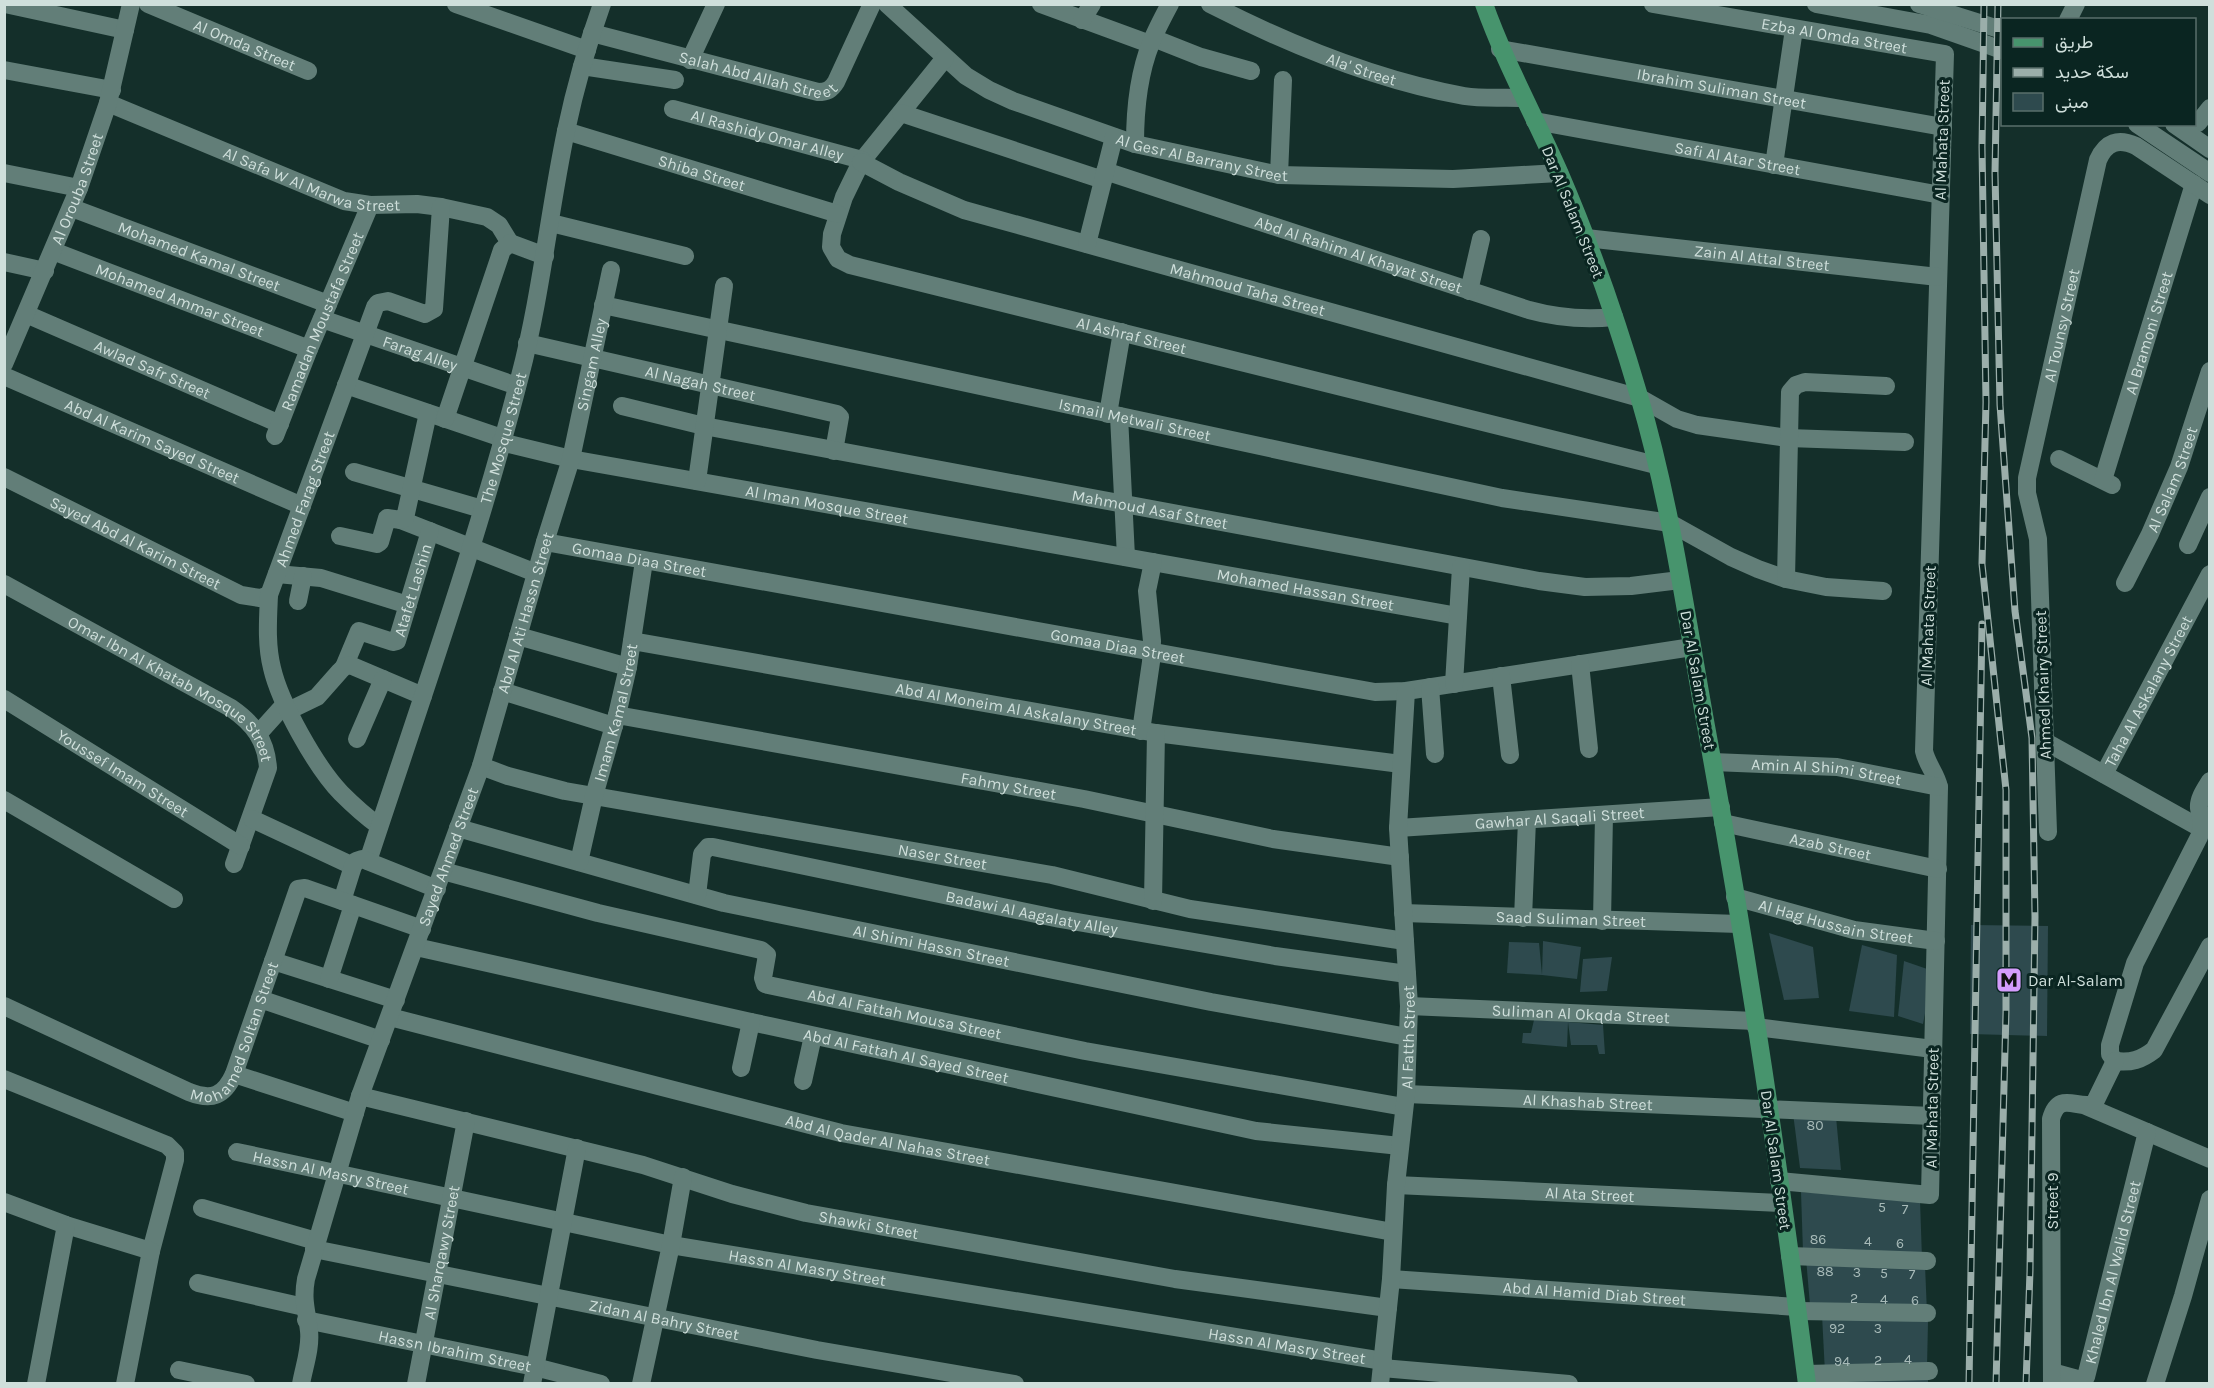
<svg xmlns="http://www.w3.org/2000/svg" width="2214" height="1388" font-family="Karla,Vazirmatn,sans-serif">
<style>
.building{fill:#2e4a4e}
.lines{fill:none;stroke-linecap:round;stroke-linejoin:round}
.minor{stroke:#627e78;stroke-width:18}
.major{stroke:#47946d;stroke-width:18}
.rail-casing{stroke:#9baeaa;stroke-width:7}
.rail{stroke:#0a2521;stroke-width:4.5;stroke-dasharray:14;stroke-linecap:butt}
.labels{text-anchor:middle;dominant-baseline:central;stroke-width:6;stroke-linejoin:round;paint-order:stroke}
.number-label{font-size:14px;fill:#a7bab8}
.street-label{font-size:16px;fill:#cfdfdb;stroke:#0a2521}
.poi-label{font-size:16px;fill:#cfdfdb;stroke:#0a2521;text-anchor:start}
</style>
<rect width="100%" height="100%" fill="#142f2a"/>
<g class="building">
<path d="M1971 925 2048 926 2047 1036 1970 1034Z"/>
<path d="M1769 933 1813 947 1819 998 1784 1000Z"/>
<path d="M1543 941 1581 947 1577 979 1542 975Z"/>
<path d="M1509 942 1539 943 1542 975 1507 973Z"/>
<path d="M1862 945 1897 955 1894 1017 1849 1011Z"/>
<path d="M1612 957 1607 991 1580 992 1583 959Z"/>
<path d="M1904 961 1933 971 1923 1024 1898 1016Z"/>
<path d="M1534 1020 1568 1022 1567 1047 1522 1043 1523 1033H1531Z"/>
<path d="M1568 1022 1603 1025 1605 1054H1599L1597 1045H1571Z"/>
<path d="M1793 1113 1836 1117 1841 1170 1800 1168Z"/>
<path d="M1801 1192 1920 1200 1922 1259 1803 1252Z"/>
<path d="M1806 1258 1925 1265 1927 1313 1810 1305Z"/>
<path d="M1822 1315 1928 1322 1927 1367 1825 1373Z"/>
<path d="M1928 1375V1384H1833V1379Z"/>
</g>
<g class="lines">
<g class="minor">
<path d="M5 4 125 30"/>
<path id="s1" d="M148 4 308 71"/>
<path d="M456 4 587 50"/>
<path id="s2" d="M887 4 966 76 989 90 1013 101 1135 144 1279 175 1453 179 1559 173"/>
<path d="M1041 4 1150 44"/>
<path id="s3" d="M1210 4C1290 45 1375 80 1464 96 1483 99 1504 97 1523 98"/>
<path id="s4" d="M1653 4 1945 54 1924 751C1927 765 1936 773 1939 787L1930 1195 1779 1181"/>
<path d="M1816 4 1931 25 2002 50"/>
<path d="M1919 4 2002 30"/>
<path d="M1082 20 1092 4"/>
<path d="M2068 20 2076 4"/>
<path id="s5" d="M592 33 818 92C827 92 831 90 836 82L872 4"/>
<path d="M1153 38 1201 57 1251 71"/>
<path id="s6" d="M1500 49 1943 127"/>
<path id="s7" d="M945 58 861 162 844 197 832 234 831 247 838 259 850 265 1656 465"/>
<path d="M690 60 716 4"/>
<path d="M582 66 675 80"/>
<path d="M4 70 112 90"/>
<path id="s8" d="M108 103 344 201 370 205 417 204 441 207 487 217 499 225 510 243"/>
<path id="s9" d="M673 109 862 160"/>
<path d="M901 113 1103 180"/>
<path id="s10" d="M1535 121 1941 195"/>
<path d="M2198 123 2210 108"/>
<path d="M2137 124 2210 173"/>
<path d="M2174 124 2210 149"/>
<path id="s11" d="M566 131 838 214"/>
<path d="M1135 144C1135 110 1138 75 1151 43 1156 30 1163 17 1170 4"/>
<path id="s12" d="M861 162 899 182 964 210 1640 398 1677 419 1697 425 1788 438 1905 442"/>
<path d="M1774 165 1794 29"/>
<path id="s13" d="M1105 171 1529 310C1558 318 1584 320 1614 317"/>
<path d="M4 173 79 188"/>
<path d="M1279 175 1283 80"/>
<path id="s14" d="M72 208 328 304"/>
<path d="M551 223 685 256"/>
<path id="s15" d="M1586 238 1938 277"/>
<path d="M1087 244 1114 137"/>
<path id="s16" d="M53 251 309 349"/>
<path d="M4 262 45 271"/>
<path d="M1469 291 1481 239"/>
<path id="s17" d="M603 305 1502 498 1670 523 1731 557 1758 569 1786 579 1826 587 1883 591"/>
<path id="s18" d="M26 314 280 424"/>
<path id="s19" d="M322 319 517 386"/>
<path id="s20" d="M527 343 837 414 840 417 834 451"/>
<path id="s21" d="M4 364 79 188 108 103 131 4"/>
<path id="s22" d="M4 376 302 506"/>
<path d="M346 385 502 438"/>
<path id="s23" d="M622 406 704 426 1539 581 1585 587 1631 586 1680 580"/>
<path d="M1108 414 1122 332"/>
<path d="M1119 416 1126 557"/>
<path d="M445 419 502 250 510 243 545 256"/>
<path id="s24" d="M275 436 309 349 370 205"/>
<path id="s25" d="M501 442 571 459 1458 616"/>
<path d="M2059 459 2112 485"/>
<path d="M354 472 482 509"/>
<path id="s26" d="M4 477 241 595 260 598 269 595"/>
<path id="s27" d="M2103 480 2194 184"/>
<path d="M697 481 724 286"/>
<path d="M401 520 536 573"/>
<path d="M340 536 377 544 380 542 387 518 401 520 405 518 428 413"/>
<path id="s28" d="M545 542 1375 692 1406 691 1692 647"/>
<path d="M2188 545 2210 497"/>
<path d="M277 574 321 578 408 605"/>
<path d="M1786 579 1790 392 1796 385 1805 382 1886 386"/>
<path id="s29" d="M2125 583 2150 534 2179 467 2210 371"/>
<path id="s30" d="M4 584 231 708C254 724 266 740 268 768L234 864"/>
<path d="M298 601 303 576"/>
<path d="M518 636 628 667"/>
<path id="s31" d="M632 641 1156 733 1401 764"/>
<path d="M1580 664 1589 749"/>
<path id="s32" d="M344 667 359 631 393 642 397 641 430 531"/>
<path d="M1501 676 1510 755"/>
<path d="M1454 684 1461 567"/>
<path d="M1430 687 1435 754"/>
<path d="M502 691 614 726"/>
<path id="s33" d="M4 699 241 846"/>
<path d="M288 711 317 697 340 671 344 667 350 665 423 696"/>
<path id="s34" d="M617 715 1084 799 1273 839 1400 857"/>
<path d="M1141 731 1151 662 1152 641 1147 591 1153 562"/>
<path d="M259 733 285 704"/>
<path d="M357 739 383 679"/>
<path d="M2046 742 2202 829"/>
<path id="s35" d="M1713 762 1837 767 1939 787"/>
<path id="s36" d="M481 766 508 776 565 791 1052 875 1190 909 1405 941"/>
<path id="s37" d="M2104 774 2210 574"/>
<path d="M4 800 174 899"/>
<path d="M252 819 353 866"/>
<path id="s38" d="M1723 823 1938 869"/>
<path id="s39" d="M379 826C365 816 353 805 341 793 316 767 280 703 272 668 266 644 268 619 269 595L375 307 378 303 388 301 425 314 434 309 441 207"/>
<path id="s40" d="M458 828 724 903 1211 1002 1408 1037"/>
<path id="s41" d="M1398 828 1721 807"/>
<path id="s42" d="M2048 832 2038 539 2027 493V478L2098 160C2106 142 2118 138 2136 146L2210 195"/>
<path id="s43" d="M368 861C421 700 478 540 520 376 541 296 549 212 566 131 575 88 587 46 602 4"/>
<path id="s44" d="M579 862 594 796 617 715 628 667 644 561"/>
<path id="s45" d="M443 871 598 913 761 950 767 955 763 978 765 984 768 985 1085 1051 1404 1107"/>
<path id="s46" d="M697 895 702 854 708 847H713L1060 919 1275 956 1407 974"/>
<path id="s47" d="M1735 897 1854 930 1936 941"/>
<path d="M342 901 353 866 356 861 362 859 437 889"/>
<path d="M1153 901 1156 733"/>
<path id="s48" d="M1403 913 1739 924"/>
<path d="M1523 918 1527 820"/>
<path d="M1602 921 1604 815"/>
<path id="s49" d="M416 947 751 1022 1256 1131 1400 1146"/>
<path d="M273 961 396 1000"/>
<path d="M329 979 353 905"/>
<path d="M260 999 381 1040"/>
<path id="s50" d="M4 1006 189 1092C212 1101 224 1096 234 1074L298 889 305 888 422 929"/>
<path id="s51" d="M1409 1006 1755 1021"/>
<path id="s52" d="M390 1017 841 1133 1393 1232"/>
<path d="M1756 1027 1933 1049"/>
<path d="M2115 1061 2110 1054V1045L2135 963 2199 837C2204 826 2201 820 2199 808 2198 799 2205 789 2210 781"/>
<path d="M2115 1061C2131 1063 2141 1060 2154 1050L2210 946"/>
<path d="M741 1068 751 1022"/>
<path d="M234 1074 355 1113"/>
<path d="M4 1079 167 1145 175 1153V1160L151 1251 125 1384"/>
<path d="M803 1081 813 1036"/>
<path id="s53" d="M1406 1094 1932 1116"/>
<path id="s54" d="M360 1096 643 1165 732 1194 806 1213 1175 1279 1388 1308"/>
<path d="M2086 1106 2210 1159"/>
<path id="s55" d="M237 1152 671 1245 1383 1361"/>
<path id="s56" d="M1396 1185 1782 1203"/>
<path d="M4 1202 66 1225 151 1251"/>
<path d="M202 1208 316 1241"/>
<path id="s57" d="M314 1249 817 1350 1015 1384"/>
<path d="M1790 1256 1927 1261"/>
<path id="s58" d="M1391 1279 1797 1307"/>
<path d="M198 1283 304 1307"/>
<path d="M1798 1311 1927 1313"/>
<path id="s59" d="M306 1320 535 1367 601 1384"/>
<path d="M1382 1368 1569 1384"/>
<path d="M179 1370 246 1384"/>
<path id="s60" d="M2052 1372 2081 1380 2086 1377 2147 1132"/>
<path d="M1806 1374 1929 1371"/>
<path d="M36 1384 66 1225"/>
<path id="s61" d="M301 1384C304 1367 311 1348 309 1331 307 1311 302 1301 306 1279L360 1096 481 766 545 542 571 459 611 270"/>
<path id="s62" d="M416 1384 466 1121"/>
<path d="M532 1384 577 1148"/>
<path d="M641 1384 671 1245 683 1177"/>
<path id="s63" d="M1380 1384 1391 1279 1396 1185 1406 1094 1409 1006 1398 828 1406 691"/>
<path d="M2052 1384 2051 1119C2059 1090 2077 1110 2094 1104L2115 1061"/>
<path d="M2155 1384 2183 1296 2210 1199"/>
</g>
<path class="major" d="M1484 4C1505 63 1535 117 1560 174 1591 246 1617 321 1639 396 1671 504 1686 616 1706 726 1746 944 1779 1164 1807 1384"/>
<defs>
<g id="rail">
<path d="M1984 4 1982 147 1986 402 1982 564 2006 790V1012L1996 1384"/>
<path d="M1998 4 1995 173 2000 405 2015 611 2032 738 2035 917 2030 1271 2026 1384"/>
<path d="M1969 1384 1982 624"/>
</g>
</defs>
<use href="#rail" class="rail-casing"/>
<use href="#rail" class="rail"/>
</g>
<defs>
<symbol id="metro-square" viewBox="-11 -11 22 22"><rect x="-9" y="-9" width="18" height="18" rx="4" fill="#d49cfc" stroke="#0a2521"/><path d="M-5.5 5V-5H-3L0 0L3-5H5.5V5H3V-.5L0 4L-3-.5V5Z" fill="#111"/></symbol>
</defs>
<g fill-rule="evenodd">
<use href="#metro-square" x="1994" y="965" width="30" height="30"/>
</g>
<g class="labels">
<g class="number-label">
<text x="1815" y="1125">80</text>
<text x="1882" y="1207">5</text>
<text x="1905" y="1209">7</text>
<text x="1818" y="1239">86</text>
<text x="1868" y="1241">4</text>
<text x="1900" y="1243">6</text>
<text x="1825" y="1271">88</text>
<text x="1857" y="1272">3</text>
<text x="1884" y="1273">5</text>
<text x="1912" y="1274">7</text>
<text x="1854" y="1298">2</text>
<text x="1884" y="1299">4</text>
<text x="1915" y="1300">6</text>
<text x="1837" y="1328">92</text>
<text x="1878" y="1328">3</text>
<text x="1908" y="1359">4</text>
<text x="1878" y="1360">2</text>
<text x="1842" y="1361">94</text>
</g>
<g class="street-label">
<text stroke="none"><textPath href="#s4" startOffset="184">Ezba Al Omda Street</textPath></text>
<text stroke="none"><textPath href="#s1" startOffset="105">Al Omda Street</textPath></text>
<text stroke="none"><textPath href="#s5" startOffset="171">Salah Abd Allah Street</textPath></text>
<text stroke="none"><textPath href="#s3" startOffset="165">Ala' Street</textPath></text>
<text stroke="none"><textPath href="#s6" startOffset="225">Ibrahim Suliman Street</textPath></text>
<text stroke="none"><textPath href="#s9" startOffset="98">Al Rashidy Omar Alley</textPath></text>
<text transform="translate(1942 140) rotate(-88)">Al Mahata Street</text>
<text stroke="none"><textPath href="#s2" startOffset="358">Al Gesr Al Barrany Street</textPath></text>
<text stroke="none"><textPath href="#s10" startOffset="206">Safi Al Atar Street</textPath></text>
<text stroke="none"><textPath href="#s11" startOffset="142">Shiba Street</textPath></text>
<text stroke="none"><textPath href="#s8" startOffset="219">Al Safa W Al Marwa Street</textPath></text>
<text stroke="none"><textPath href="#s21" startOffset="190">Al Orouba Street</textPath></text>
<text transform="translate(1573 212) rotate(68)">Dar Al Salam Street</text>
<text stroke="none"><textPath href="#s13" startOffset="267">Abd Al Rahim Al Khayat Street</textPath></text>
<text stroke="none"><textPath href="#s14" startOffset="136">Mohamed Kamal Street</textPath></text>
<text stroke="none"><textPath href="#s15" startOffset="177">Zain Al Attal Street</textPath></text>
<text stroke="none"><textPath href="#s12" startOffset="408">Mahmoud Taha Street</textPath></text>
<text stroke="none"><textPath href="#s16" startOffset="136">Mohamed Ammar Street</textPath></text>
<text stroke="none"><textPath href="#s24" startOffset="124">Ramadan Moustafa Street</textPath></text>
<text stroke="none"><textPath href="#s42" startOffset="512">Al Tounsy Street</textPath></text>
<text stroke="none"><textPath href="#s27" startOffset="154">Al Bramoni Street</textPath></text>
<text stroke="none"><textPath href="#s7" startOffset="542">Al Ashraf Street</textPath></text>
<text stroke="none"><textPath href="#s19" startOffset="104">Farag Alley</textPath></text>
<text stroke="none"><textPath href="#s61" startOffset="1065">Singam Alley</textPath></text>
<text stroke="none"><textPath href="#s18" startOffset="138">Awlad Safr Street</textPath></text>
<text stroke="none"><textPath href="#s20" startOffset="178">Al Nagah Street</textPath></text>
<text stroke="none"><textPath href="#s17" startOffset="544">Ismail Metwali Street</textPath></text>
<text stroke="none"><textPath href="#s43" startOffset="444">The Mosque Street</textPath></text>
<text stroke="none"><textPath href="#s22" startOffset="162">Abd Al Karim Sayed Street</textPath></text>
<text stroke="none"><textPath href="#s29" startOffset="114">Al Salam Street</textPath></text>
<text stroke="none"><textPath href="#s39" startOffset="370">Ahmed Farag Street</textPath></text>
<text stroke="none"><textPath href="#s25" startOffset="332">Al Iman Mosque Street</textPath></text>
<text stroke="none"><textPath href="#s23" startOffset="538">Mahmoud Asaf Street</textPath></text>
<text stroke="none"><textPath href="#s26" startOffset="147">Sayed Abd Al Karim Street</textPath></text>
<text stroke="none"><textPath href="#s28" startOffset="96">Gomaa Diaa Street</textPath></text>
<text stroke="none"><textPath href="#s32" startOffset="132">Atafet Lashin</textPath></text>
<text stroke="none"><textPath href="#s25" startOffset="818">Mohamed Hassan Street</textPath></text>
<text stroke="none"><textPath href="#s61" startOffset="808">Abd Al Ati Hassn Street</textPath></text>
<text transform="translate(1928 626) rotate(-88)">Al Mahata Street</text>
<text stroke="none"><textPath href="#s28" startOffset="582">Gomaa Diaa Street</textPath></text>
<text transform="translate(1698 680) rotate(80)">Dar Al Salam Street</text>
<text transform="translate(2043 685) rotate(-92)">Ahmed Khairy Street</text>
<text stroke="none"><textPath href="#s37" startOffset="94">Taha Al Askalany Street</textPath></text>
<text stroke="none"><textPath href="#s30" startOffset="200">Omar Ibn Al Khatab Mosque Street</textPath></text>
<text stroke="none"><textPath href="#s31" startOffset="390">Abd Al Moneim Al Askalany Street</textPath></text>
<text stroke="none"><textPath href="#s44" startOffset="154">Imam Kamal Street</textPath></text>
<text stroke="none"><textPath href="#s35" startOffset="114">Amin Al Shimi Street</textPath></text>
<text stroke="none"><textPath href="#s33" startOffset="140">Youssef Imam Street</textPath></text>
<text stroke="none"><textPath href="#s34" startOffset="398">Fahmy Street</textPath></text>
<text stroke="none"><textPath href="#s41" startOffset="162">Gawhar Al Saqali Street</textPath></text>
<text stroke="none"><textPath href="#s38" startOffset="110">Azab Street</textPath></text>
<text stroke="none"><textPath href="#s61" startOffset="552">Sayed Ahmed Street</textPath></text>
<text stroke="none"><textPath href="#s36" startOffset="471">Naser Street</textPath></text>
<text stroke="none"><textPath href="#s46" startOffset="381">Badawi Al Aagalaty Alley</textPath></text>
<text stroke="none"><textPath href="#s48" startOffset="168">Saad Suliman Street</textPath></text>
<text stroke="none"><textPath href="#s47" startOffset="104">Al Hag Hussain Street</textPath></text>
<text stroke="none"><textPath href="#s40" startOffset="488">Al Shimi Hassn Street</textPath></text>
<text stroke="none"><textPath href="#s45" startOffset="508">Abd Al Fattah Mousa Street</textPath></text>
<text stroke="none"><textPath href="#s51" startOffset="172">Suliman Al Okqda Street</textPath></text>
<text stroke="none"><textPath href="#s50" startOffset="292">Mohamed Soltan Street</textPath></text>
<text stroke="none"><textPath href="#s63" startOffset="348">Al Fatth Street</textPath></text>
<text stroke="none"><textPath href="#s49" startOffset="502">Abd Al Fattah Al Sayed Street</textPath></text>
<text stroke="none"><textPath href="#s53" startOffset="182">Al Khashab Street</textPath></text>
<text transform="translate(1932 1108) rotate(-89)">Al Mahata Street</text>
<text stroke="none"><textPath href="#s52" startOffset="513">Abd Al Qader Al Nahas Street</textPath></text>
<text transform="translate(1776 1160) rotate(82)">Dar Al Salam Street</text>
<text stroke="none"><textPath href="#s55" startOffset="96">Hassn Al Masry Street</textPath></text>
<text stroke="none"><textPath href="#s56" startOffset="194">Al Ata Street</textPath></text>
<text transform="translate(2052 1201) rotate(-90)">Street 9</text>
<text stroke="none"><textPath href="#s54" startOffset="525">Shawki Street</textPath></text>
<text stroke="none"><textPath href="#s62" startOffset="134">Al Sharqawy Street</textPath></text>
<text stroke="none"><textPath href="#s55" startOffset="582">Hassn Al Masry Street</textPath></text>
<text stroke="none"><textPath href="#s60" startOffset="144">Khaled Ibn Al Walid Street</textPath></text>
<text stroke="none"><textPath href="#s58" startOffset="204">Abd Al Hamid Diab Street</textPath></text>
<text stroke="none"><textPath href="#s57" startOffset="357">Zidan Al Bahry Street</textPath></text>
<text stroke="none"><textPath href="#s55" startOffset="1068">Hassn Al Masry Street</textPath></text>
<text stroke="none"><textPath href="#s59" startOffset="152">Hassn Ibrahim Street</textPath></text>
</g>
<g class="poi-label">
<text x="2028" y="980">Dar Al-Salam</text>
</g>
</g>
<rect width="2214" height="1388" fill="none" stroke="#cfdfdb" stroke-width="12"/>
<rect x="2001" y="18" width="195" height="108" fill="#0a2521" stroke="#596f6b" stroke-width="1.5"/>
<rect x="2013" y="38" width="30" height="9" fill="#47946d" stroke="#596f6b" stroke-width="1.5"/>
<text x="2055" y="48" font-size="18" fill="#cfdfdb">طريق</text>
<rect x="2013" y="68" width="30" height="9" fill="#9baeaa" stroke="#596f6b" stroke-width="1.5"/>
<text x="2055" y="78" font-size="18" fill="#cfdfdb">سكة حديد</text>
<rect x="2013" y="93" width="30" height="18" fill="#2e4a4e" stroke="#596f6b" stroke-width="1.5"/>
<text x="2055" y="108" font-size="18" fill="#cfdfdb">مبنى</text>
</svg>
